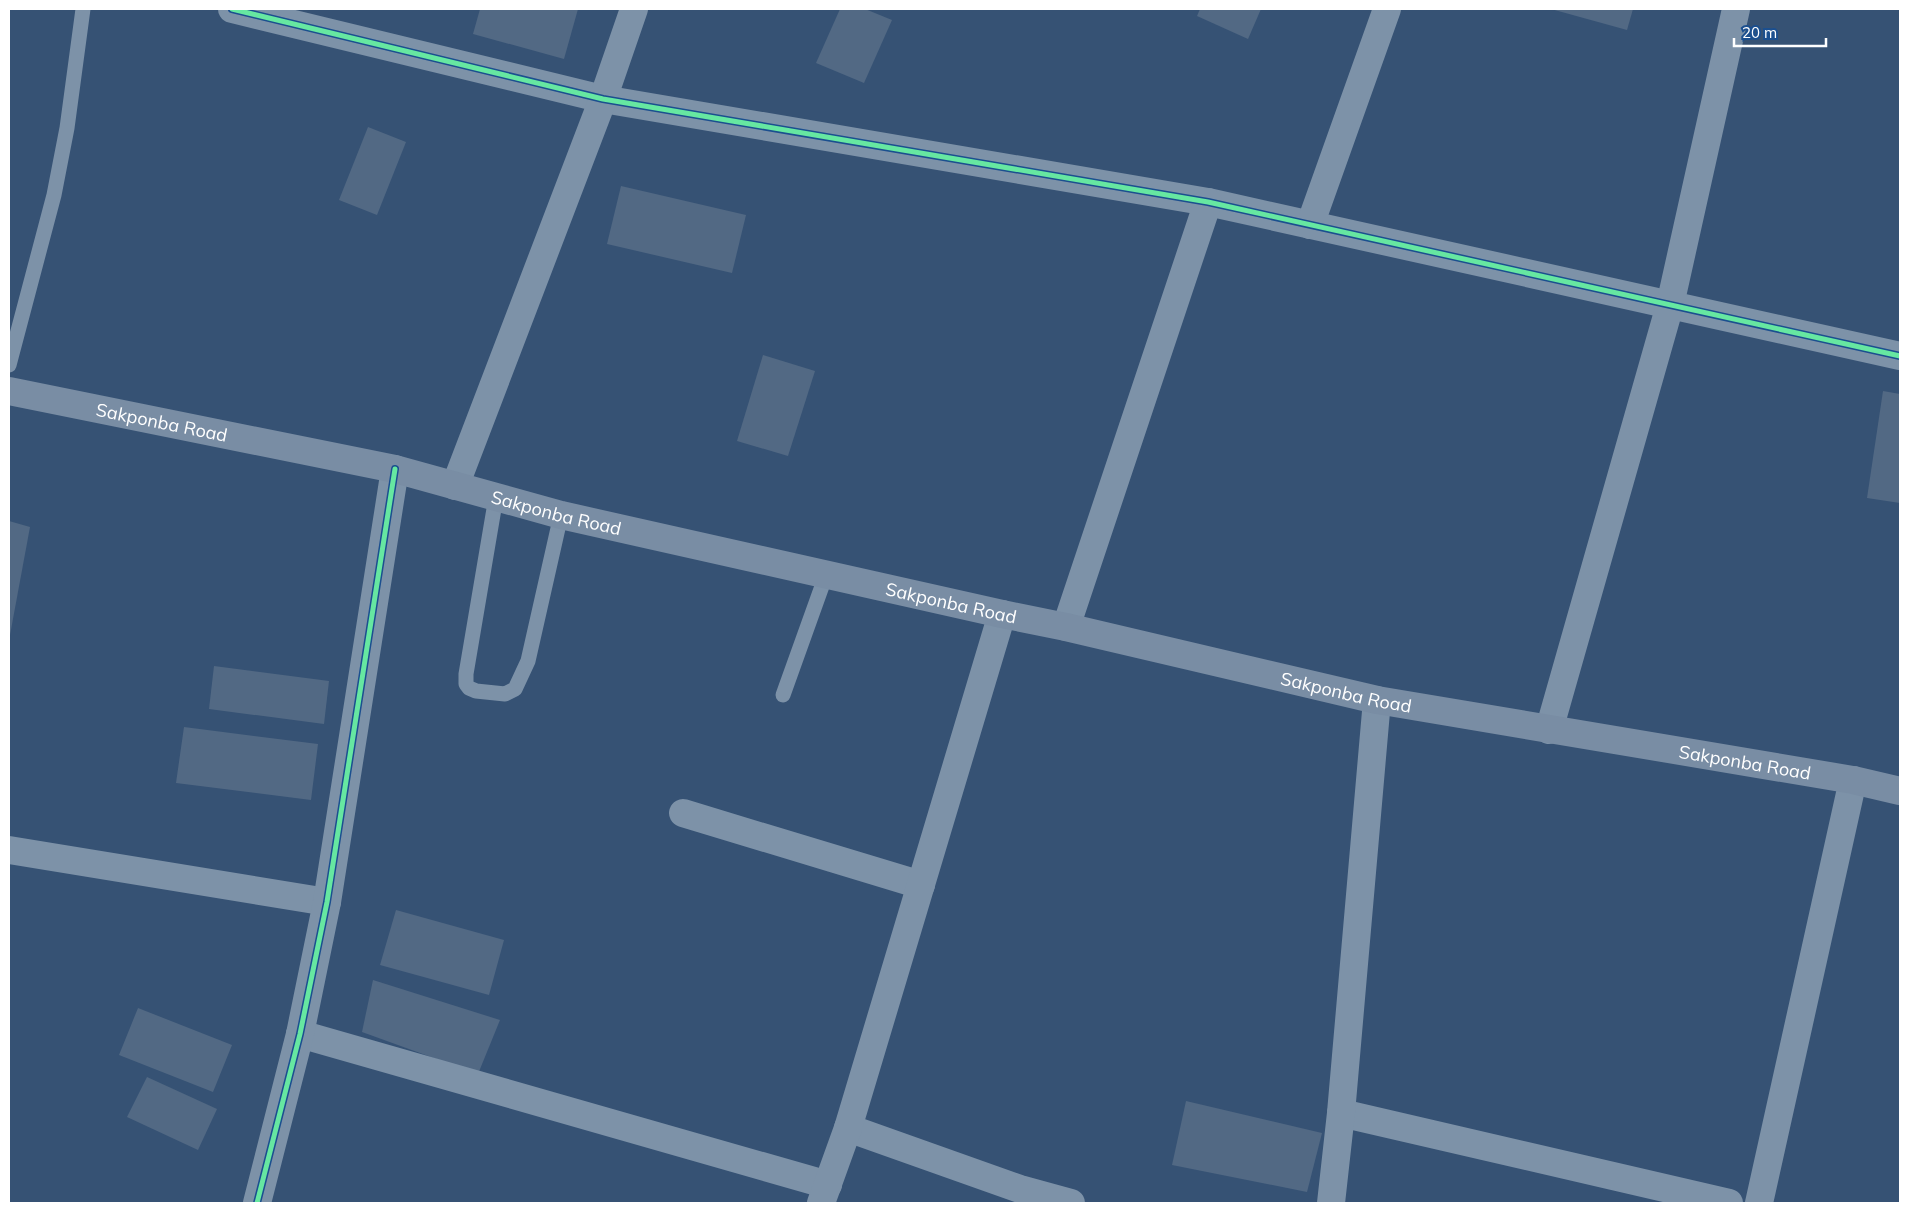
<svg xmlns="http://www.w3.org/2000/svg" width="1909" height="1212" font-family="Mulish,sans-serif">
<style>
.building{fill:#526984}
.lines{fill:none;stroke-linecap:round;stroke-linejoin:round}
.service{stroke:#7d92a8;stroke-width:15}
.minor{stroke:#7d92a8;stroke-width:28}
.secondary{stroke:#798da4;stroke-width:28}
.cycleway-casing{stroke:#1b4f8f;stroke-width:8}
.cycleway{stroke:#66e7a1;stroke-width:5}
.labels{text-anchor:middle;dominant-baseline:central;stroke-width:4;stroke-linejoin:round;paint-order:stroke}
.street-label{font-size:18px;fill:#fff;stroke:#1b4f8f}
</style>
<rect width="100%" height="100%" fill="#365274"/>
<g class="building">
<path d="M480 9H578L564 59 473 34Z"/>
<path d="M840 9H865L892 20 864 83 816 63Z"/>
<path d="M1200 9H1261L1248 39 1197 16Z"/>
<path d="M1551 9H1633L1627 30Z"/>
<path d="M368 127 406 142 377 215 339 200Z"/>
<path d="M621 186 746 215 732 273 607 244Z"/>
<path d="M763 355 815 371 788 456 737 441Z"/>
<path d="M1883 391 1900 394V503L1867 498Z"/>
<path d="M9 521 30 527 10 635H9Z"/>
<path d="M214 666 329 681 324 724 209 709Z"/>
<path d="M184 727 318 744 311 800 176 783Z"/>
<path d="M396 910 504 940 489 995 380 965Z"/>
<path d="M373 980 500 1020 478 1074 362 1032Z"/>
<path d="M138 1008 232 1045 213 1092 119 1055Z"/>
<path d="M147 1077 217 1109 198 1150 127 1117Z"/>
<path d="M1186 1101 1322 1133 1307 1192 1172 1165Z"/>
</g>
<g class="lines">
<g class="service">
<path d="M9 365 54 195 67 128 83 9"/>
<path d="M496 497 466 674V684L469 688 476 691 505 694 515 689 528 661 561 515"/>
<path d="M783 695 826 575"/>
</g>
<g class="minor">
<path d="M232 9 603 99 1208 202 1900 356"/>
<path d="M1310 225 1387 9"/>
<path d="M455 486 603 99 634 9"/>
<path d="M1066 627 1208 202"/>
<path d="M1549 730 1670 305 1736 9"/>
<path d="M683 813 921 885"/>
<path d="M9 850 327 902"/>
<path d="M300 1034 828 1185"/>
<path d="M1341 1113 1729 1203"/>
<path d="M848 1128 1020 1189 1071 1203"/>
<path d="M257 1203 300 1034 327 902 395 469"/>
<path d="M821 1203 848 1128 1002 614"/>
<path d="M1331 1203 1341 1113 1377 700"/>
<path d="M1759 1203 1853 780"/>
</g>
<path class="secondary" id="s1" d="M9 391 395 469 561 515 1002 614 1066 627 1377 700 1853 780 1900 791"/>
<defs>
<g id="cycleway">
<path d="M232 9 603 99 1208 202 1900 356"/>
<path d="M257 1203 300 1034 327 902 395 469"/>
</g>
</defs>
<use href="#cycleway" class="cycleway-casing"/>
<use href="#cycleway" class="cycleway"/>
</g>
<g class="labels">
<g class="street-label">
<text stroke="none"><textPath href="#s1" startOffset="156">Sakponba Road</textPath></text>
<text stroke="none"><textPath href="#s1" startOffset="561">Sakponba Road</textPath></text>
<text stroke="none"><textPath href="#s1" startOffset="966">Sakponba Road</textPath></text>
<text stroke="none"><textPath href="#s1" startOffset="1371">Sakponba Road</textPath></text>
<text stroke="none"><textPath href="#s1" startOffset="1776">Sakponba Road</textPath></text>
</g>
</g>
<rect width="1909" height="1212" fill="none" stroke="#ffffff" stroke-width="20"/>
<path d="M1734 38v8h92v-8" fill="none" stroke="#ffffff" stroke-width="2.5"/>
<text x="1742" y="38" font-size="15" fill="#ffffff" stroke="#1b4f8f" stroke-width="4" paint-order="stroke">20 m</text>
</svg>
